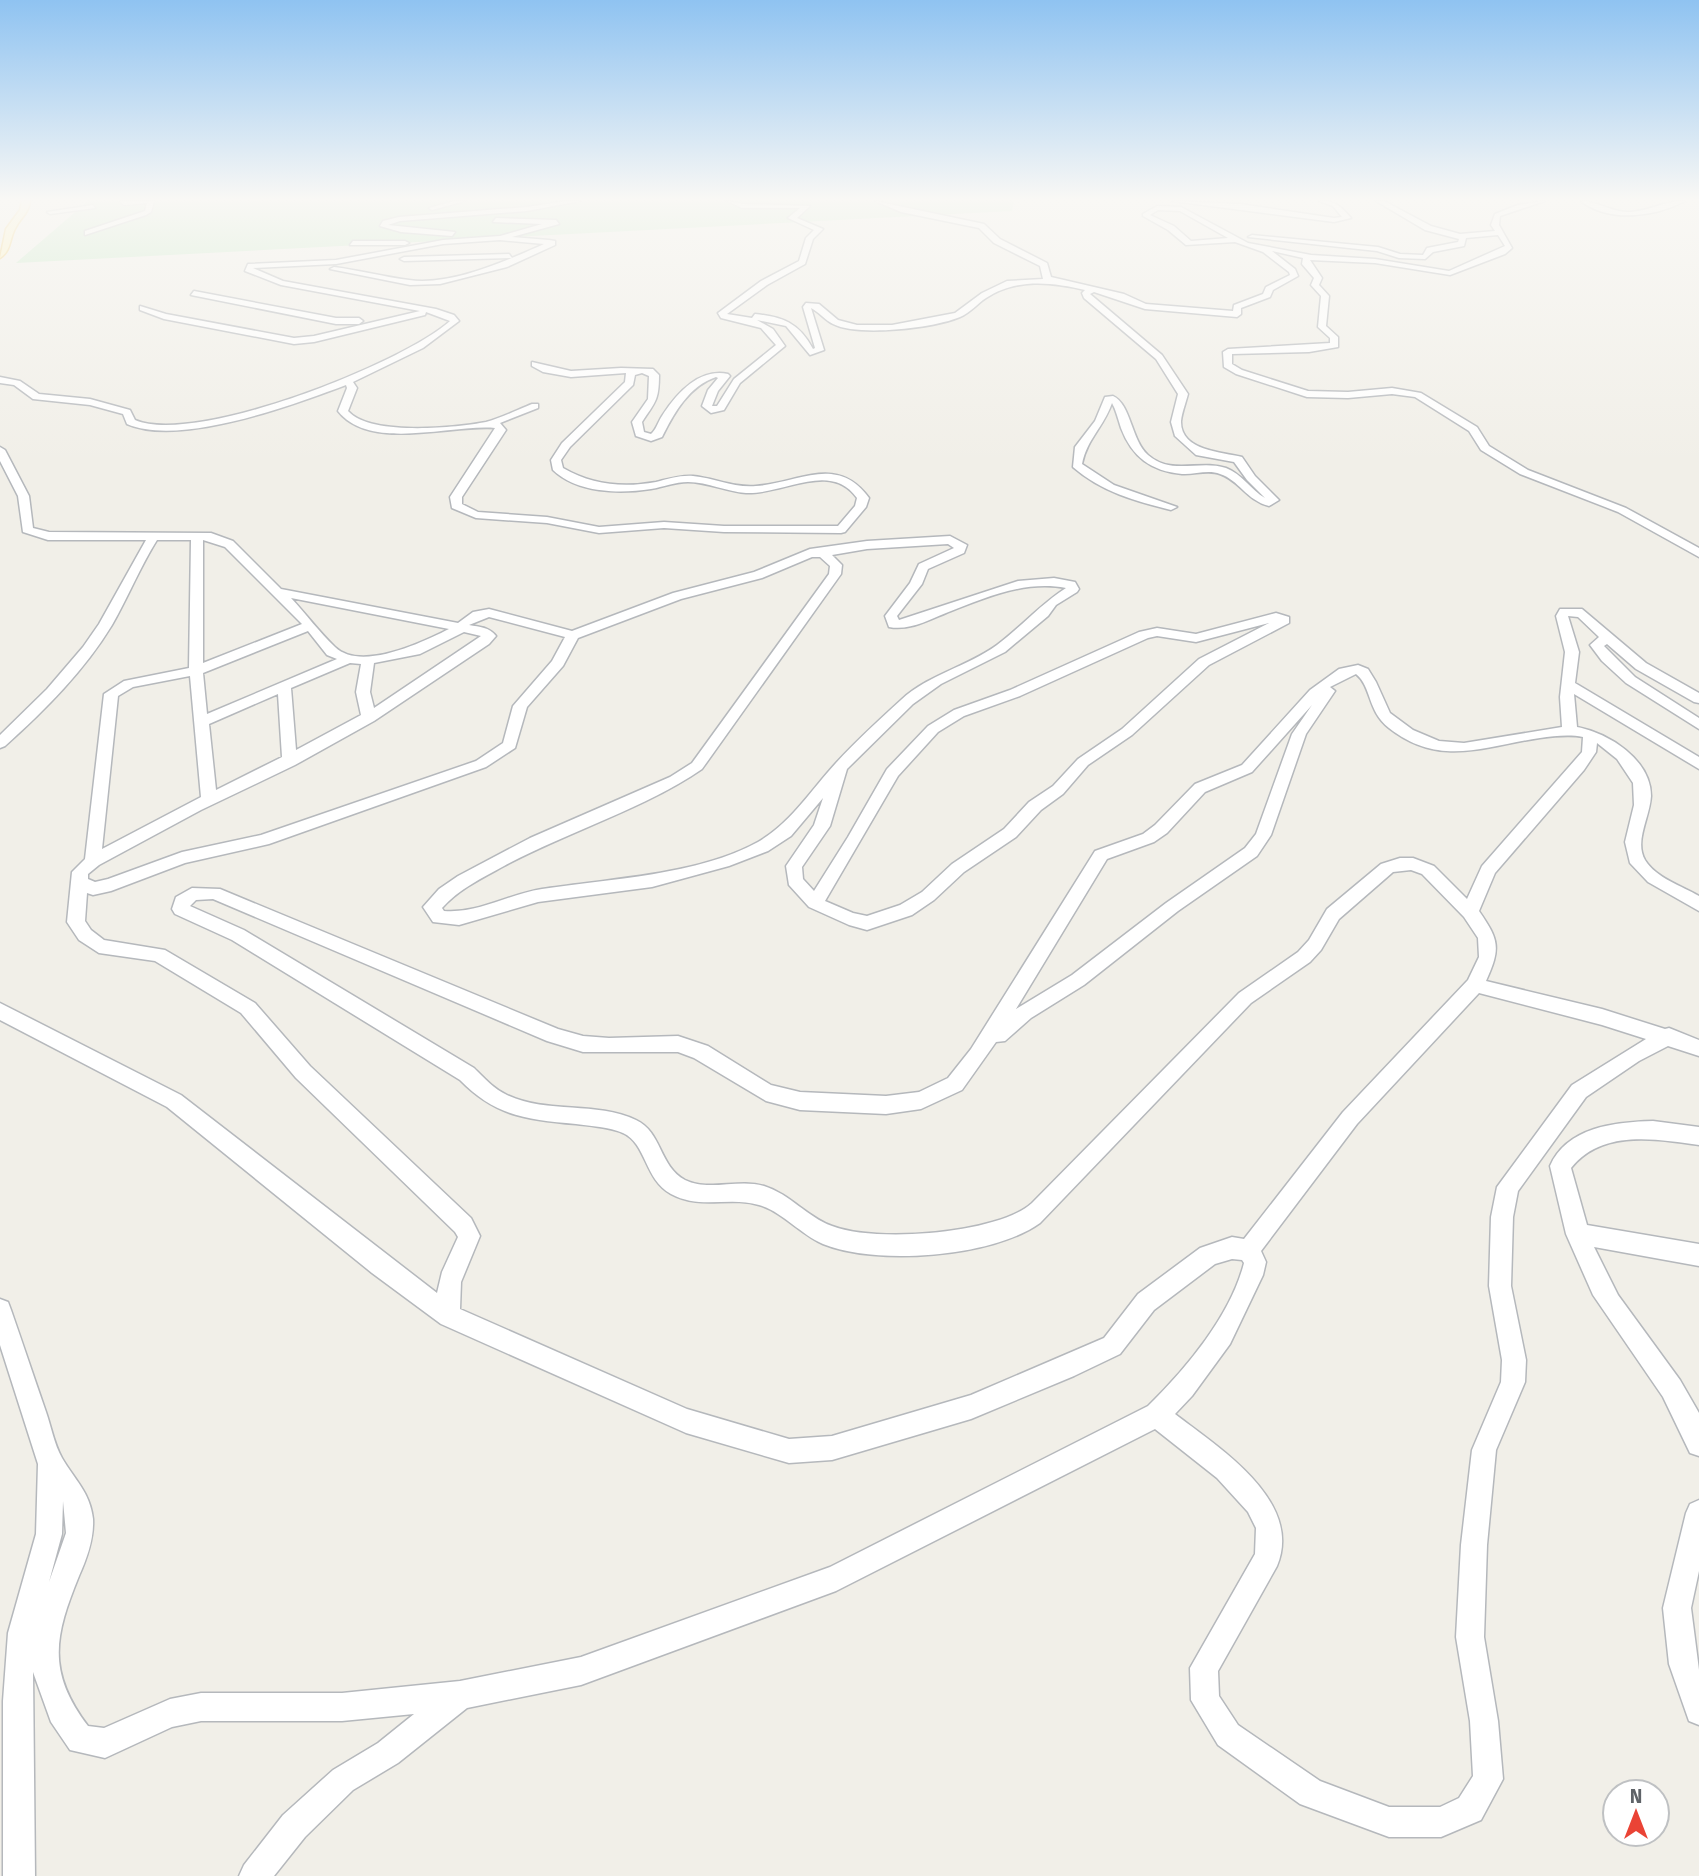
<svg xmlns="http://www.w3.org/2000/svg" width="1699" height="1876" font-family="'Fira Sans',sans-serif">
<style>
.green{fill:#c5e8c5}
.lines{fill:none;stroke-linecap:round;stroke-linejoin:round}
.minor-casing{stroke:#b5b8bc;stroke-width:3}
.major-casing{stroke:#f2c960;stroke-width:3}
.minor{fill:#fff;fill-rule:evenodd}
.major{fill:#fff2af;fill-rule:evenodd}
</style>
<rect width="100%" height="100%" fill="#f1efe8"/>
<path class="green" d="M88 201H1014L1012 211 16 263Z"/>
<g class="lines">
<defs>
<g id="minor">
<path d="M120 201H154L151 212 146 215 85 235V231L145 211 147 203 124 205Z"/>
<path d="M454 201H465L432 210 429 208Z"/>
<path d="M566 201H580L527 211 400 221 388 225 455 232 452 236 401 232 380 226 383 221 399 217 527 207Z"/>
<path d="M727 201 743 204 810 206 797 218 823 229 813 239 805 264 767 285 727 314 752 318 755 314C783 317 799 323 813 349L815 348 803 307 806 303 819 304 838 320 857 325H892L955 313 982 293 1007 281 1043 279 1040 266 994 243 979 228 901 212 875 201 984 224 1000 239 1047 263 1051 277 1124 294 1146 304 1233 311 1234 305 1263 294 1266 287 1290 275 1289 272 1263 252 1235 242 1186 245 1168 230 1143 216V214L1157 206 1181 207 1248 243 1311 255 1375 259 1449 271 1505 246 1498 235 1466 238 1464 246 1433 252 1425 259 1399 258 1377 251 1248 237 1252 235 1378 247 1400 254 1423 255 1427 248 1458 242 1459 239 1425 230 1376 201H1384L1431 226 1460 234 1495 231 1491 225 1495 214 1518 205 1545 201 1500 216 1499 225 1512 248 1505 254 1450 275 1375 263 1310 260 1322 278 1319 285 1329 296 1326 326 1338 337V347L1309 352 1232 354V364L1242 370 1308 391 1348 392 1392 388 1421 393 1477 427 1489 446 1528 470 1626 508 1699 548V557L1618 512 1520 474 1481 450 1469 431 1415 397 1392 394 1348 398 1307 397 1236 374 1224 367 1223 352 1228 349 1330 343V338L1318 327 1321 296 1311 285 1314 278 1302 264 1303 258 1272 251 1295 269 1298 276 1273 290 1270 297 1241 308V314L1237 317 1145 309 1094 292 1090 294 1162 355 1188 394C1186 402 1182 412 1181 421 1180 451 1222 452 1242 457L1255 476 1279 500 1269 506C1246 500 1239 480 1220 474 1208 469 1194 475 1182 474 1151 471 1132 457 1121 428 1118 419 1116 410 1112 403 1103 428 1087 439 1082 464L1114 485 1177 507 1171 510C1135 501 1102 492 1073 467L1075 447 1095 421 1105 397 1113 396C1131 404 1131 440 1148 455 1172 476 1200 459 1226 468 1242 474 1251 490 1265 498L1247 480 1234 462 1196 455 1175 436 1171 422 1178 394 1156 359 1084 298 1082 293 1085 290C1052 282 1016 278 986 298 978 303 970 313 960 317 934 328 858 337 833 324 825 320 819 312 811 308L824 350 810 355 786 326 757 320 773 329 785 346 740 383 724 410 711 413 702 406 708 390 718 378 716 377C689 386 674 413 662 437L651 441 636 436 632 422 648 399 649 376 642 373 635 375 633 385 570 447 561 460 563 468C592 485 623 488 656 482 668 479 680 475 693 476 714 478 734 488 756 486 799 483 837 454 869 498L866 507 845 532 841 533 724 532 664 528 599 533 547 523 476 518 452 508 450 497 495 428C452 424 370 452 338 411L347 388 346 385C293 405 180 447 127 424L123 414 90 405 33 399 14 385 0 383V377L20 381 39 394 90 399 130 410 135 420C195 446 402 364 450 321L426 312 425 315 314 342 294 344 164 319 140 310V306L166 314 294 338 314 336 420 311 281 285 245 271 248 264 336 260 443 240 500 236 542 224 493 222 496 218 556 220 559 224 512 237 549 240 555 241V245L507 267 440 284 410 285 330 269 334 267C359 270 384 277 409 280 451 286 506 261 544 244L500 240 443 244 336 264 253 268 283 281 436 309 454 315 459 321 423 348 353 382 357 388 348 411C370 436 454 428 486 422 501 418 517 410 532 404H538V408L500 423 506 430 462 497V504L478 512 547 517 599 527 664 522 724 526H838L855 506 857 498C830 460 783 495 746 493 727 492 708 482 688 482 675 482 663 487 651 489 619 494 577 493 553 470L551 460 562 443 625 382 626 373 571 377 543 372 532 366V362L571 371 621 368 653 369 659 375C659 401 655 402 642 422L644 432 651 434C656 430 658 422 662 416 677 393 699 368 728 374L730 376 718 391 712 406H717L734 379 776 345 761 328 721 318 718 313 761 281 799 261 806 238 814 230 788 218 800 208H742ZM1158 210 1180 211 1228 238 1191 241 1174 226 1150 215Z"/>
<path d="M1172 201 1240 204 1334 218 1342 217 1333 206 1319 201C1334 200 1341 206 1351 218L1334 222Z"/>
<path d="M1581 201C1598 201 1612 213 1630 212 1649 211 1666 200 1685 201 1655 217 1609 223 1581 201Z"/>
<path d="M93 205 95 208 50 214 47 212Z"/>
<path d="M353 241H405L409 243 405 245H350Z"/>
<path d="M509 254 512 258 404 261 400 259 404 257Z"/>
<path d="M194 291 336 318H359L363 321 359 324H336L191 295Z"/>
<path d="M0 447 5 450 29 496 33 528 49 532 211 533 233 541 281 589 458 623 473 612 489 609 572 631 673 593 754 572 810 549 867 541 950 536 967 545 964 553 928 569 922 584 897 616 899 620 1018 581 1054 578 1075 582 1079 589 1077 592 1056 605 1048 616 1005 652 941 684 913 704 847 769 830 826 802 867 803 879 814 891 848 837 887 769 928 726 954 710 1010 690 1139 632 1157 628 1196 634 1276 613 1289 617V623L1209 665 1132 735 1088 765 1063 794 1041 810 1016 837 964 872 934 900 912 915 867 930 849 925 809 907 789 885 786 866 814 825 823 798 791 836 768 851 729 866 652 887 538 902 459 925 433 922 423 907 439 889 458 876 530 838 670 777 692 763 829 574 830 566 820 557H812L762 578 681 599 578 638 563 666 527 707 515 748 486 767 269 844 185 863 111 891 93 895 87 893 85 921 91 930 104 940 165 950 255 1003 310 1066 471 1218 480 1236 461 1282 460 1309 687 1409 789 1439 832 1436 971 1395 1104 1338 1138 1294 1200 1248 1232 1237 1244 1239 1343 1112 1468 980 1479 957 1478 938 1464 917 1422 874 1411 870 1393 872 1339 919 1321 950 1310 962 1251 1003 1040 1223C993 1257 876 1266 823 1244 800 1234 783 1212 759 1205 729 1196 700 1210 671 1194 644 1179 647 1144 623 1133 609 1127 591 1126 576 1124 527 1120 495 1116 460 1080L232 940 175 914 172 909 176 897 192 888 220 889 558 1029 583 1036 609 1038 678 1036 708 1046 771 1085 800 1092 886 1096 919 1092 948 1078 971 1049 1095 851 1143 834 1155 825 1195 784 1242 765 1310 690 1339 669 1358 665 1368 669 1376 682 1390 713 1413 730 1439 741 1464 743 1562 727 1560 697 1565 652 1556 616 1560 609H1582L1646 663 1699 693V703L1694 702 1636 669 1607 644 1604 646 1635 677 1699 718V729L1626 683 1602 661 1590 645 1599 637 1578 617 1568 616 1579 652 1575 683 1699 757V769L1574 694 1577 727C1608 733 1651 759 1651 796 1650 817 1634 841 1645 860 1656 878 1682 886 1699 896V911L1648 882 1630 863 1625 842 1634 805 1633 783 1617 759 1597 743 1596 752 1584 770 1495 873 1479 911C1499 940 1501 948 1486 981L1602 1009 1665 1029 1669 1028 1699 1040V1056L1668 1046 1639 1061 1586 1097 1518 1191 1513 1217 1511 1286 1526 1360 1525 1382 1496 1450 1487 1545 1484 1637 1498 1721 1503 1779 1481 1820 1441 1837H1389L1300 1804 1218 1745 1191 1700 1190 1668 1255 1554 1256 1528 1248 1512 1217 1478 1155 1429 836 1591 581 1685 467 1708 398 1763 353 1790 305 1837 274 1876H239L244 1865 283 1815 333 1770 378 1743 414 1714 342 1721H201L172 1727 105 1758 70 1750 51 1722 33 1672 35 1876H3V1701L8 1633 36 1534 38 1464 0 1345V1299L8 1302 11 1310C23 1344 34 1378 46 1412 51 1426 54 1444 62 1458 74 1479 90 1492 93 1519 94 1539 87 1558 79 1576 55 1635 46 1671 88 1726L104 1728 170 1699 201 1693H342L460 1681 581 1657 830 1567 1148 1406C1186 1369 1231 1315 1244 1263L1242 1260 1232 1259 1215 1264 1154 1310 1120 1354 1074 1376 971 1419 832 1460 789 1463 686 1433 441 1324 372 1273 167 1107 0 1020V1003L181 1095 437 1293 442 1272 458 1237 455 1232 296 1078 241 1013 155 961 99 953 79 940 67 922 72 872 85 859 104 694 124 681 189 668 191 540H157C140 567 128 597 112 625 84 671 45 710 5 746L0 748V735L47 689 83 647 99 624 146 540H48L23 532 18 496 0 461ZM203 540 225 547 302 624 203 663ZM948 544 954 548 919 564 910 583 885 616 889 627C909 631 929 620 946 613 985 598 1024 580 1066 588 1041 604 1021 627 997 645 967 667 929 674 901 700 879 720 856 741 836 763 811 790 791 823 758 842 699 875 608 879 542 889 509 894 477 914 444 911L442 908C459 889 482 878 504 866 567 832 644 809 702 769L841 574 842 565 832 555 867 549ZM291 598 449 629C423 642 361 672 335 647 319 632 306 614 291 598ZM489 617 565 637 552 661 513 706 503 743 476 761 261 835 182 852 108 879 95 882 88 879V874L99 865 201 810 295 765 374 721 489 644 496 636C489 627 480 627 469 625ZM1269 623 1199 659 1122 729 1078 759 1053 786 1029 802 1004 829 952 864 922 892 900 905 867 916 853 913 825 901 898 776 938 732 964 716 1020 696 1148 638 1157 636 1196 642ZM308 631 327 655 337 659 207 714 203 673ZM464 632 481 636 374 708 370 692 374 663 420 654ZM350 663 361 664 356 692 361 715 296 750 291 688ZM1356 674C1372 687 1367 711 1389 728 1440 768 1484 746 1540 738 1554 736 1569 734 1583 737L1582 752 1482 866 1467 899 1434 866 1413 858H1400L1381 864 1327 909 1309 940 1298 952 1239 993 1032 1203C998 1234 875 1243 832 1226 807 1217 790 1194 764 1186 738 1178 709 1192 685 1180 659 1166 662 1132 636 1120 596 1101 547 1114 507 1095 494 1089 484 1078 474 1068L244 930 190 906 196 900 213 899 547 1041 583 1052H678L694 1058 766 1101 800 1110 886 1114 921 1109 962 1090 996 1042 1005 1041 1031 1018 1084 985 1178 911 1257 856 1271 835 1306 734 1335 691 1330 687ZM190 676 201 797 102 849 118 696 133 687ZM278 694 282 757 216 790 209 724ZM1312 705 1292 734 1256 834 1245 848 1166 903 1072 975 1016 1009 1107 859 1154 842 1167 833 1205 792 1252 772ZM1479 993 1602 1025 1646 1039 1572 1085 1497 1187 1491 1217 1489 1286 1502 1360 1501 1382 1472 1450 1461 1545 1456 1637 1470 1721 1473 1776 1459 1798 1440 1807H1389L1320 1781 1238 1725 1219 1696 1218 1671 1277 1566C1304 1501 1218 1447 1175 1414L1192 1396 1230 1344 1263 1275 1266 1262 1261 1251 1357 1124ZM63 1501 66 1533 49 1582 62 1534Z"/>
<path d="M1653 1121 1699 1127V1145C1655 1139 1602 1129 1571 1168L1587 1225 1699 1244V1266L1594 1247 1618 1295 1680 1380 1699 1413V1456L1690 1453 1663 1397 1593 1295 1566 1234 1550 1166C1567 1127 1615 1122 1653 1121Z"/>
<path d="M1699 1500V1571L1691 1608 1699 1670V1725L1689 1721 1669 1664 1663 1608 1686 1513 1690 1504Z"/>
</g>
<path id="major" d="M22 201H30C29 213 21 217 16 227 9 238 12 250 0 258L6 229 20 210Z"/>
</defs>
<use href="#minor" class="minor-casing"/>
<use href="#major" class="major-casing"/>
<use href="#minor" class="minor"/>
<use href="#major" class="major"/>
</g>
<linearGradient id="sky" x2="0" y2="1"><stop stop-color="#8fc3f1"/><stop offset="0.43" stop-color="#f9f8f5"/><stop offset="1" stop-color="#f9f8f5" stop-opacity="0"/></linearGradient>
<rect width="1699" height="463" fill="url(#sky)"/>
<g transform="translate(1636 1813)"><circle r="33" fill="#ffffff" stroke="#bfc1c3" stroke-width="2"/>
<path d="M0-5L12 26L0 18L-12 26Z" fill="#ea4335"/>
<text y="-10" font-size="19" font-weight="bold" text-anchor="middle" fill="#5f6368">N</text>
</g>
</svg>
